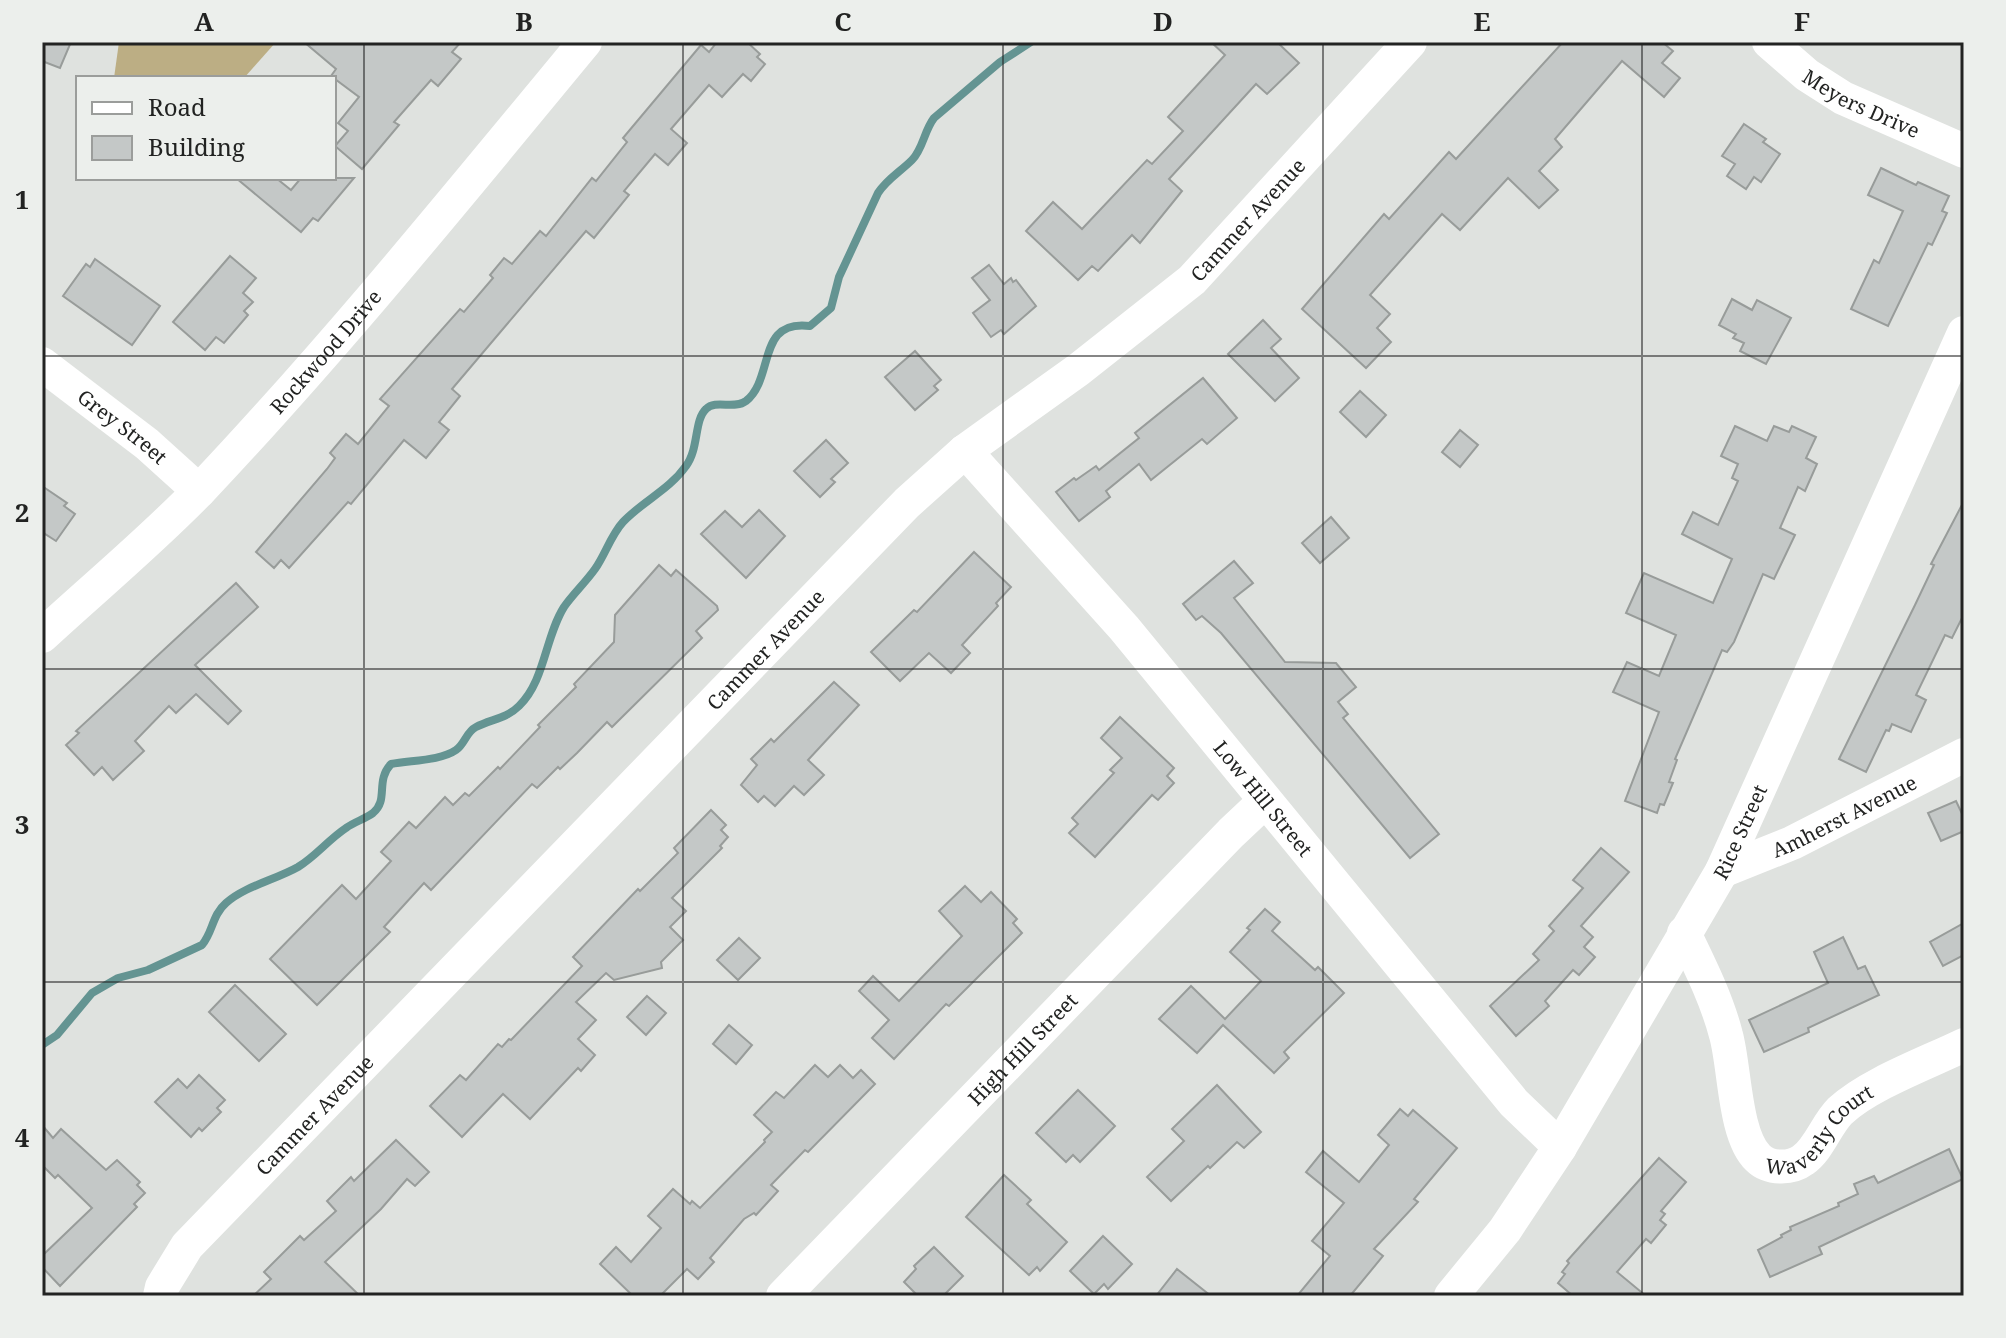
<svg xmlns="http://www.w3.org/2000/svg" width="2006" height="1338" font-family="'Noto Serif',serif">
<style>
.green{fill:#bcae84}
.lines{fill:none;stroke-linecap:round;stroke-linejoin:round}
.stream{stroke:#649492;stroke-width:8}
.building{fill:#c4c8c7;stroke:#989c9a;stroke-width:2}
.minor{stroke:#fff;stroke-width:34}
.grid{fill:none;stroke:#222322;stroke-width:2;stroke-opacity:0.55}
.labels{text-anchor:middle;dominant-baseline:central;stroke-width:8;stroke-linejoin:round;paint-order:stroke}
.street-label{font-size:20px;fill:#222322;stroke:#ecefec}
.neatline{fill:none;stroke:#222322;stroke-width:3}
.grid-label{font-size:26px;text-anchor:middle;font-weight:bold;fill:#222322}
</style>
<rect width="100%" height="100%" fill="#dfe2df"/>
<path class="green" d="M119 42H276L244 78H114Z"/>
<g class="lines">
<path class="stream" d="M42 1045 57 1035 92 993 118 978 148 970 202 945C213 932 212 915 226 903 245 886 275 880 298 867 316 856 328 840 346 828 354 822 365 819 373 813 389 800 375 781 391 764 411 760 440 761 456 750 465 744 466 732 476 727 491 719 506 719 519 706 545 681 545 637 564 607 573 594 585 583 595 569 605 555 611 535 623 522 643 501 669 490 686 466 699 449 694 420 706 409 716 399 734 410 746 401 775 378 756 319 810 326L831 308 839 277 878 193C887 179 900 172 912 160 923 149 924 131 934 118L1000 62 1031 42"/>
</g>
<g class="building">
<path d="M42 42H71L60 68 42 61Z"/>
<path d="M304 42H461L452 52 461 59 438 86 431 80 394 122 399 125 362 169 335 146 348 131 338 123 359 97 331 76 336 69Z"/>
<path d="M717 42H747L760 54 757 57 765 64 751 81 743 74 722 97 709 85 671 129 687 143 668 165 655 154 624 191 629 195 594 238 586 231 452 389 460 396 439 422 449 430 426 458 404 440 351 504 348 502 289 568 281 560 274 568 256 552 327 469 335 458 330 453 346 434 358 444 389 406 380 399 460 309 464 312 493 278 490 275 504 258 512 264 540 231 546 236 592 178 596 181 627 142 623 138 701 45 709 52Z"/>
<path d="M1211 42H1277L1299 63 1267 94 1256 84 1169 179 1182 191 1140 243 1132 235 1098 271 1092 266 1078 280 1026 231 1053 202 1082 229 1147 160 1152 164 1183 131 1168 117 1225 55Z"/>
<path d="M1563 42H1662L1673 51 1662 63 1680 78 1664 97 1622 61 1555 139 1562 147 1539 171 1558 190 1539 208 1508 178 1460 230 1442 214 1370 295 1390 314 1377 328 1391 342 1366 368 1302 309 1384 214 1389 219 1449 152 1456 159Z"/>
<path d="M1744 124 1766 139 1763 142 1780 154 1761 182 1754 177 1746 189 1727 176 1735 164 1722 156Z"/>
<path d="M1881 168 1916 185 1918 182 1949 196 1942 211 1947 213 1932 245 1928 243 1888 326 1851 309 1874 260 1879 263 1903 211 1868 195Z"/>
<path d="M236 178H276L291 190 301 178H354L318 221 313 218 301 232Z"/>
<path d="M230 256 256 278 243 293 253 302 244 311 248 315 224 343 216 337 205 350 173 322Z"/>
<path d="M95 259 160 306 132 345 63 296 86 264 90 267Z"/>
<path d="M989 265 1004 284 1011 278 1013 282 1016 280 1036 306 1004 334 1001 330 991 337 973 313 990 300 972 278Z"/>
<path d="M1732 299 1752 310 1757 300 1791 318 1766 364 1740 351 1744 343 1733 338 1736 334 1719 325Z"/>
<path d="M1263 320 1281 339 1271 348 1299 378 1275 401 1228 354Z"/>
<path d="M915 351 941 380 934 386 938 390 915 410 885 377Z"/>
<path d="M1203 378 1237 418 1207 444 1202 439 1151 480 1139 464 1106 491 1110 497 1079 521 1056 492 1074 478 1076 480 1096 466 1099 470 1139 438 1135 433Z"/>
<path d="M1360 391 1386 415 1366 437 1340 412Z"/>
<path d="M1735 426 1767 441 1774 426 1789 432 1792 426 1816 437 1806 458 1817 464 1805 491 1798 487 1780 528 1795 535 1774 579 1763 574 1734 642 1727 652 1722 650 1675 759 1677 760 1669 782 1673 783 1664 805 1660 804 1657 813 1625 801 1659 712 1613 692 1627 662 1659 676 1676 635 1626 613 1644 573 1713 603 1732 559 1682 534 1693 512 1718 525 1738 481 1732 478 1738 464 1721 456Z"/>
<path d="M1460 430 1478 445 1460 467 1442 452Z"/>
<path d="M826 440 848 463 831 479 835 482 820 497 794 471Z"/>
<path d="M42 486 67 503 64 506 75 514 56 541 45 534 42 539Z"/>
<path d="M1964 501V614L1952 638 1945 635 1916 695 1926 700 1911 732 1892 724 1889 731 1886 730 1866 772 1839 759 1915 605 1934 565 1931 564Z"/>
<path d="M759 510 785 536 746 578 701 534 725 511 742 527Z"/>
<path d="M1331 517 1349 538 1320 563 1302 543Z"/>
<path d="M974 552 1011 587 996 603 998 606 962 645 970 653 951 673 929 653 900 681 871 652 914 610 917 612Z"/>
<path d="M1234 561 1253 583 1234 598 1285 662 1336 663 1356 687 1338 702 1348 714 1343 718 1439 834 1410 858 1221 633 1202 616 1196 620 1183 604Z"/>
<path d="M659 565 671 576 676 570 717 606 718 610 696 631 702 638 612 727 607 722 577 753 560 769 558 767 537 788 532 784 431 890 424 883 384 927 390 932 317 1005 270 959 342 885 356 899 391 861 381 852 409 822 416 828 445 797 453 805 465 793 469 796 498 767 500 769 540 727 538 725 576 687 574 684 614 642 615 615Z"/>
<path d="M236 583 258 607 195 665 241 711 228 724 196 694 176 713 169 706 135 741 144 751 113 780 102 767 94 775 66 745 79 733 76 731Z"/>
<path d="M834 682 859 705 808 760 824 775 804 795 794 786 775 806 764 796 758 802 741 785 757 765 751 759 771 739 774 742Z"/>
<path d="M1120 717 1174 768 1167 776 1174 783 1158 800 1152 795 1095 857 1069 833 1078 824 1072 818 1114 773 1110 770 1122 758 1101 738Z"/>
<path d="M1956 801 1964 818V831L1941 841 1928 813Z"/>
<path d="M711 810 726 825 721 830 728 837 720 846 722 848 672 898 686 911 670 927 683 940 661 962 662 968 614 980 606 973 576 1002 596 1020 578 1039 595 1055 581 1071 578 1068 530 1119 503 1094 462 1137 430 1106 460 1075 466 1080 498 1044 502 1047 509 1039 511 1040 582 966 573 957 638 889 640 891 678 853 674 848Z"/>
<path d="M1601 848 1629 872 1581 926 1593 937 1584 947 1595 957 1579 975 1573 970 1545 1001 1549 1006 1516 1036 1490 1006 1539 960 1533 954 1554 931 1549 926 1583 888 1573 880Z"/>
<path d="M965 886 981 902 991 892 1017 919 1013 923 1022 933 949 1006 946 1004 894 1059 872 1038 889 1020 859 991 873 976 899 1001 962 936 939 911Z"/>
<path d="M1265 909 1280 922 1272 931 1315 970 1318 967 1344 993 1284 1052 1289 1058 1274 1073 1223 1025 1197 1053 1159 1019 1191 986 1225 1019 1261 981 1230 952 1250 930 1247 928Z"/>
<path d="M1964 923V955L1943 966 1930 942Z"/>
<path d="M1843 937 1858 969 1865 966 1879 995 1808 1028 1809 1032 1764 1052 1749 1020 1828 983 1814 952Z"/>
<path d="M739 938 760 958 738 980 717 960Z"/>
<path d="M235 985 286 1034 259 1061 209 1012Z"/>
<path d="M647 996 666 1013 646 1035 627 1017Z"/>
<path d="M729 1025 752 1045 736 1064 713 1044Z"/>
<path d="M815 1065 828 1077 840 1065 853 1078 861 1070 875 1084 808 1152 805 1150 771 1185 778 1191 756 1215 754 1213 744 1219 710 1258 714 1262 698 1279 687 1269 660 1296H633L600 1264 616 1247 631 1262 661 1228 648 1216 673 1189 690 1204 692 1201 700 1208 765 1142 764 1140 772 1132 754 1115 776 1092 784 1098Z"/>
<path d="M199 1075 225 1100 217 1108 221 1112 202 1131 199 1128 191 1137 155 1102 178 1079 187 1088Z"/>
<path d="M1217 1085 1261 1132 1244 1148 1237 1142 1210 1168 1208 1166 1171 1201 1147 1177 1184 1141 1172 1129Z"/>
<path d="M1078 1090 1115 1126 1080 1162 1073 1155 1066 1162 1036 1133Z"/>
<path d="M1400 1109 1408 1116 1413 1110 1457 1148 1414 1199 1418 1202 1374 1249 1383 1256 1350 1296H1297L1330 1256 1312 1241 1344 1203 1306 1172 1323 1151 1359 1182 1389 1145 1378 1135Z"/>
<path d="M42 1125 53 1138 61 1129 106 1170 117 1160 140 1182 137 1185 145 1193 134 1204 137 1207 60 1286 42 1267V1256L92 1208 58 1175 55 1178 42 1165Z"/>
<path d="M396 1140 429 1172 415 1186 407 1179 381 1209 325 1262 360 1296H253L271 1279 264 1272 300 1236 304 1240 336 1211 327 1201 351 1177 354 1181Z"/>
<path d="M1949 1149 1963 1179 1819 1247 1822 1254 1770 1277 1758 1250 1782 1237 1781 1235 1791 1230 1790 1227 1839 1206 1838 1203 1858 1194 1854 1184 1874 1176 1878 1183Z"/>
<path d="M1659 1158 1686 1182 1661 1211 1665 1214 1660 1220 1666 1225 1651 1243 1646 1239 1617 1272 1646 1296H1573L1558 1283 1565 1274 1562 1272 1569 1263 1567 1261Z"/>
<path d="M1004 1175 1031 1200 1027 1204 1067 1242 1040 1271 1037 1267 1029 1275 966 1217Z"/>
<path d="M1103 1236 1132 1264 1108 1289 1104 1284 1094 1294 1070 1271Z"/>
<path d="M934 1247 963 1276 943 1296H918L904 1282 916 1269 914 1266Z"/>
<path d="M1177 1269 1211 1296H1156Z"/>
</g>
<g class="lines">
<g class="minor">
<path id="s1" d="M1769 42 1807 75 1843 98 1964 151"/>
<path id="s2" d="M42 364 147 444 199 491"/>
<path id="s3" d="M965 451 1124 628 1514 1103 1560 1147"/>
<path id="s4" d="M42 636C95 587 152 540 202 488 337 345 460 193 585 42"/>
<path id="s5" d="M1722 871 1792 843 1964 755"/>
<path id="s6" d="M1684 933C1700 966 1717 1000 1726 1035 1735 1067 1734 1135 1758 1158 1769 1169 1791 1169 1803 1160 1819 1149 1826 1125 1840 1111 1869 1084 1927 1063 1964 1045"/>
<path id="s7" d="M160 1296 162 1287 187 1246 907 503 965 451 1078 370 1192 280 1410 42"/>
<path id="s8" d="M783 1296 1231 833 1264 802"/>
<path id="s9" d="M1451 1296 1505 1230 1560 1147 1722 871 1964 333"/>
</g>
</g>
<path class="grid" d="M364 42V1296M683 42V1296M1003 42V1296M1323 42V1296M1642 42V1296M42 356H1964M42 669H1964M42 982H1964"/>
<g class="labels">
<g class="street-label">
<text stroke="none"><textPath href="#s1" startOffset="112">Meyers Drive</textPath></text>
<text stroke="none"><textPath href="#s7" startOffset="1536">Cammer Avenue</textPath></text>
<text stroke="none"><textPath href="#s4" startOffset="402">Rockwood Drive</textPath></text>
<text stroke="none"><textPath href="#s2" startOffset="102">Grey Street</textPath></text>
<text stroke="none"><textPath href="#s7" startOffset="888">Cammer Avenue</textPath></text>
<text stroke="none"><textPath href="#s3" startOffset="458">Low Hill Street</textPath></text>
<text stroke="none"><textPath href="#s5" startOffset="134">Amherst Avenue</textPath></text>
<text stroke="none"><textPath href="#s9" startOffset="548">Rice Street</textPath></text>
<text stroke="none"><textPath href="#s8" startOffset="344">High Hill Street</textPath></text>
<text stroke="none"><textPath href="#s7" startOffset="240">Cammer Avenue</textPath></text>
<text stroke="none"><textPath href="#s6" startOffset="318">Waverly Court</textPath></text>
</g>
</g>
<rect width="2006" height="1338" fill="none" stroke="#ecefec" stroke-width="88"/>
<rect x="76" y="76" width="260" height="104" fill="#ecefec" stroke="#9b9d9b" stroke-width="2"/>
<rect x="92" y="102" width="40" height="12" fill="#ffffff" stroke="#9b9d9b" stroke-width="2"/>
<text x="148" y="116" font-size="24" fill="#222322">Road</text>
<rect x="92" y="136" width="40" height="24" fill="#c4c8c7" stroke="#9b9d9b" stroke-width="2"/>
<text x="148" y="156" font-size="24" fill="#222322">Building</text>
<rect x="44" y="44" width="1918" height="1250" class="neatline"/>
<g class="grid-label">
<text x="204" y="31">A</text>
<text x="524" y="31">B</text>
<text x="843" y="31">C</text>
<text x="1163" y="31">D</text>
<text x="1482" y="31">E</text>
<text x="1802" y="31">F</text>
<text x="22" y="209">1</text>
<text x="22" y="522">2</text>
<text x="22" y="834">3</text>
<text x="22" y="1147">4</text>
</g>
</svg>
